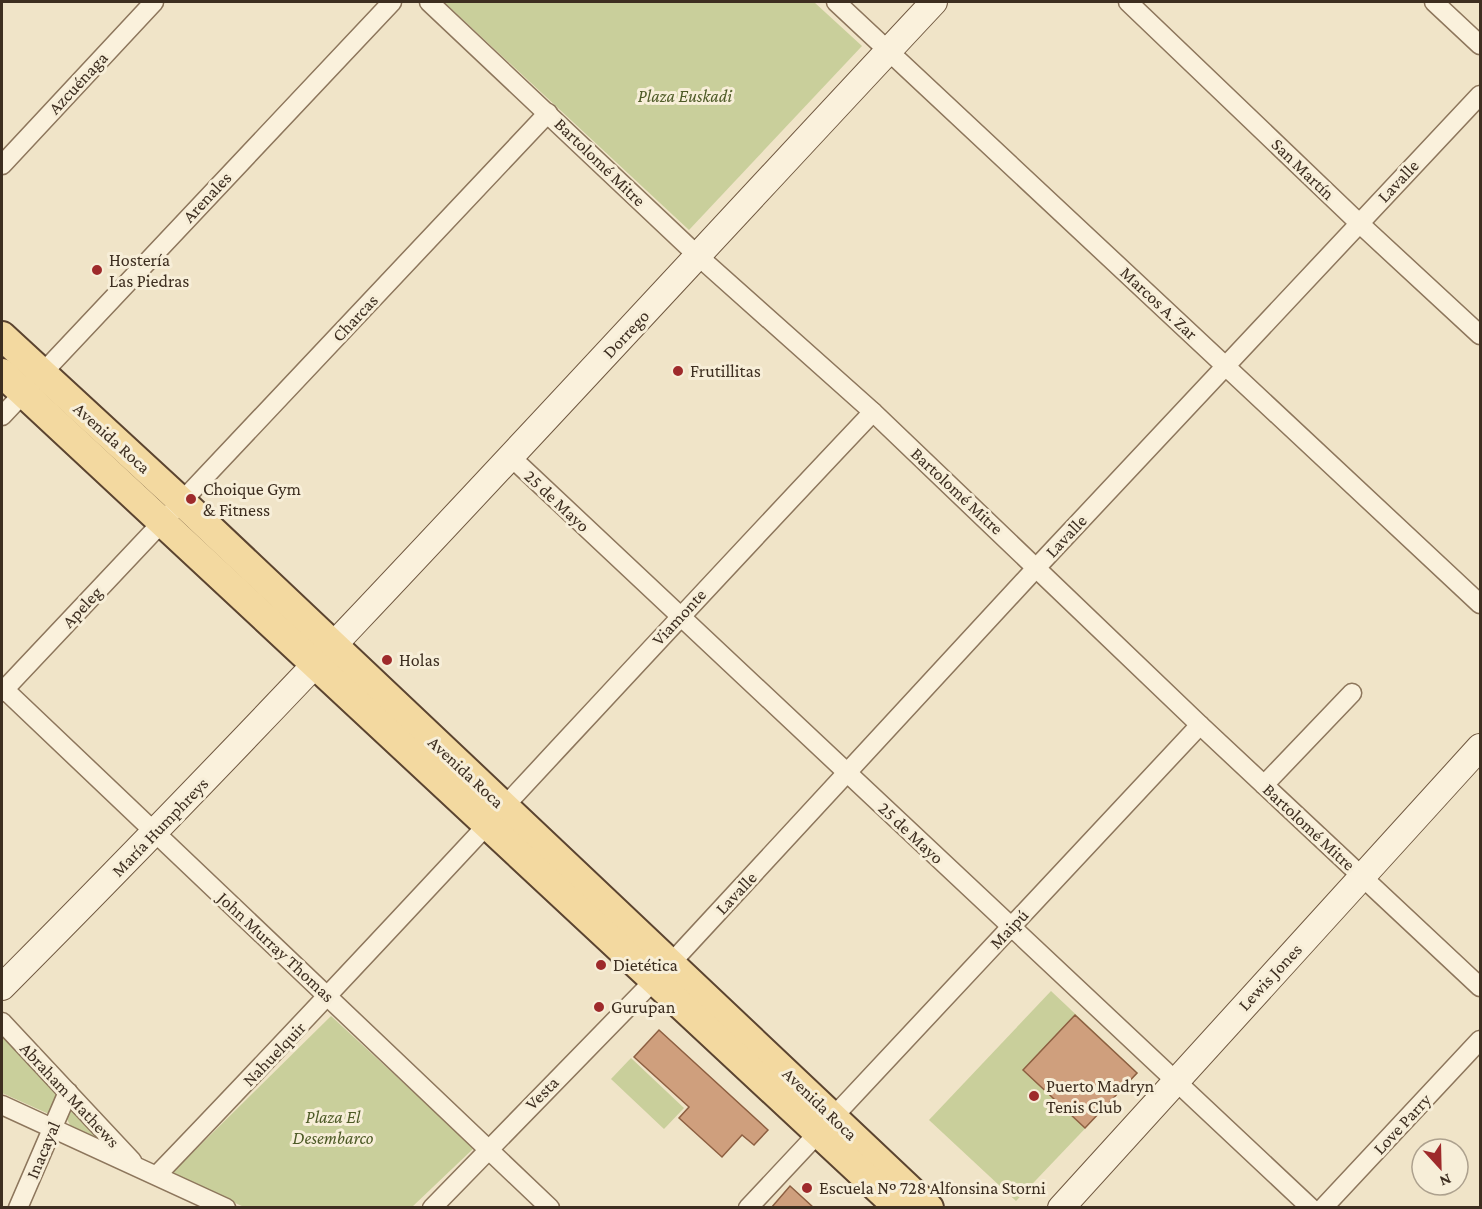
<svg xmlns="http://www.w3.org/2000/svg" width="1482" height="1209" font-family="'Crimson Pro',serif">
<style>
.green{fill:#c9cf9b}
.building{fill:#cf9f7d;stroke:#8d5f41;stroke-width:1.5}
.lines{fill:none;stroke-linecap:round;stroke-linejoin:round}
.minor-casing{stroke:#8d765c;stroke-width:21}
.secondary-casing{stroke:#6f573f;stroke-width:28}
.primary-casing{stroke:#5b4430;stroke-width:32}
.minor{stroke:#faf1dc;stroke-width:18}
.secondary{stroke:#faf1dc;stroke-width:26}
.primary{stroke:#f3d9a0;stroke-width:28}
.poi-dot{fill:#9e2a2b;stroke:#f7eed8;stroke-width:2}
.labels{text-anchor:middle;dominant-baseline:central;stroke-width:6;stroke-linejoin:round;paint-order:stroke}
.street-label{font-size:18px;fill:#3d2e20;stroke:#f7eed8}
.park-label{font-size:18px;font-style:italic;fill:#4d5a26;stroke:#f7eed8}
.poi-label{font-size:18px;fill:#3d2e20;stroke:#f7eed8;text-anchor:start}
</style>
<rect width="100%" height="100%" fill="#f0e4c8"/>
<g class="green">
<path d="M444 2H814L862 46 689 230Z"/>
<path d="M1051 991 1138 1073 1016 1201 929 1120Z"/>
<path d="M331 1016 474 1148 412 1207H244L171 1174Z"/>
<path d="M2 1034 60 1092 49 1114 2 1093Z"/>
<path d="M631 1058 684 1108 664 1129 611 1079Z"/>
<path d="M74 1110 106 1143 71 1127 66 1117 68 1112Z"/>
</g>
<g class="building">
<path d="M1075 1015 1137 1073 1085 1128 1023 1070Z"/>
<path d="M659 1030 768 1130 754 1145 742 1135 722 1157 679 1118 689 1107 634 1057Z"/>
<path d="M790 1186 814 1208H771Z"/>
</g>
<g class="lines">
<defs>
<g id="minor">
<path d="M429 2 698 256 873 412 1200 725 1480 987"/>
<path d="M836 2 1480 604"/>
<path d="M1128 2 1359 223 1480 335"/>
<path d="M1434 2 1480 45"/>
<path d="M2 165 154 2"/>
<path d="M2 416 392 2"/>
<path d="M512 458 1311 1208"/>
<path d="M2 687 550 1208"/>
<path d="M2 692 548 113"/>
<path d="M1264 785 1352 693"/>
<path d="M2 1022 132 1161"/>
<path d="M2 1105 226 1208"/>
<path d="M157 1175C399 924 633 665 873 412"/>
<path d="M18 1208 68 1092"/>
<path d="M432 1208 672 962 1037 567 1480 95"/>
<path d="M748 1208 1200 725"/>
<path d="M1323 1208 1480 1040"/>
</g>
<g id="secondary">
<path d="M2 987C321 667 625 332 934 2"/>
<path d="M1061 1208 1480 747"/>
</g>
<g id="primary">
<path d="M2 336 181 501 929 1208"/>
<path d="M2 373 899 1208"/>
</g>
</defs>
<use href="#minor" class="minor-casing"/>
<use href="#secondary" class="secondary-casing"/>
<use href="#primary" class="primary-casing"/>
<use href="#minor" class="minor"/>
<use href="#secondary" class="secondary"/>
<use href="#primary" class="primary"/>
</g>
<g class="poi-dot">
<circle cx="97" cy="270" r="6"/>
<circle cx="678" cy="371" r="6"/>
<circle cx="191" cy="499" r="6"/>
<circle cx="387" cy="660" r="6"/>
<circle cx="601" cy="965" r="6"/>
<circle cx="599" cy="1007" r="6"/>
<circle cx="1034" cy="1096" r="6"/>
<circle cx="807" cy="1188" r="6"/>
</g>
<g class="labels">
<g class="street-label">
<text transform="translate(78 83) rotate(-47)">Azcuénaga</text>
<text transform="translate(600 162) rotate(44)">Bartolomé Mitre</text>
<text transform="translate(1303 169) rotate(44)">San Martín</text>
<text transform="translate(1398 181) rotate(-47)">Lavalle</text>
<text transform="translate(207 197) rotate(-47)">Arenales</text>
<text transform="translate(1159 303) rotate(43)">Marcos A. Zar</text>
<text transform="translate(355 318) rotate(-47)">Charcas</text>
<text transform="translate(626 334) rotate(-47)">Dorrego</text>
<text transform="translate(112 438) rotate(42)">Avenida Roca</text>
<text transform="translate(957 491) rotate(43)">Bartolomé Mitre</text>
<text transform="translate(557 501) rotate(43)">25 de Mayo</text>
<text transform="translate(1066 536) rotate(-47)">Lavalle</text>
<text transform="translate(82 607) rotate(-47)">Apeleg</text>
<text transform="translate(679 617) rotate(-47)">Viamonte</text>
<text transform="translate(466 772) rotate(43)">Avenida Roca</text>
<text transform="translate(160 827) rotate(-46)">María Humphreys</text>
<text transform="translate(1309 827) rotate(43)">Bartolomé Mitre</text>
<text transform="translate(911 833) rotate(43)">25 de Mayo</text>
<text transform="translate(736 893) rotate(-47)">Lavalle</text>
<text transform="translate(1009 929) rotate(-47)">Maipú</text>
<text transform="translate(276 947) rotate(43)">John Murray Thomas</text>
<text transform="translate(1270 977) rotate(-47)">Lewis Jones</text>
<text transform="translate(274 1054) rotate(-46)">Nahuelquir</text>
<text transform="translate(542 1093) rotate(-45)">Vesta</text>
<text transform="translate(70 1095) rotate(47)">Abraham Mathews</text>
<text transform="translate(820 1104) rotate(44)">Avenida Roca</text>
<text transform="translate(1402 1124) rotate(-47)">Love Parry</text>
<text transform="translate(43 1150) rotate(-67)">Inacayal</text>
</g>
<g class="park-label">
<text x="685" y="96">Plaza Euskadi</text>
<text x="333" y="1117">Plaza El<tspan x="333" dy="21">Desembarco</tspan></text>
</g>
<g class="poi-label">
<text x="109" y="260">Hostería<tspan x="109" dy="21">Las Piedras</tspan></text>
<text x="690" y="371">Frutillitas</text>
<text x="203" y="489">Choique Gym<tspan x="203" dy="21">&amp; Fitness</tspan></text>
<text x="399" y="660">Holas</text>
<text x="613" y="965">Dietética</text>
<text x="611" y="1007">Gurupan</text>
<text x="1046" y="1086">Puerto Madryn<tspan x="1046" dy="21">Tenis Club</tspan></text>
<text x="819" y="1188">Escuela Nº 728 Alfonsina Storni</text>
</g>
</g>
<rect width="1482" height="1209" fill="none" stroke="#3d2e20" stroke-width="6"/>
<g transform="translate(1440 1167) rotate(158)"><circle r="28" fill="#f7eed8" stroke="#ada18e" stroke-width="1.5"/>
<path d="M0-4.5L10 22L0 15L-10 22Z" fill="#9e2a2b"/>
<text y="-9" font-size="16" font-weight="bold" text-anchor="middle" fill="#3d2e20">N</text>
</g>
</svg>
